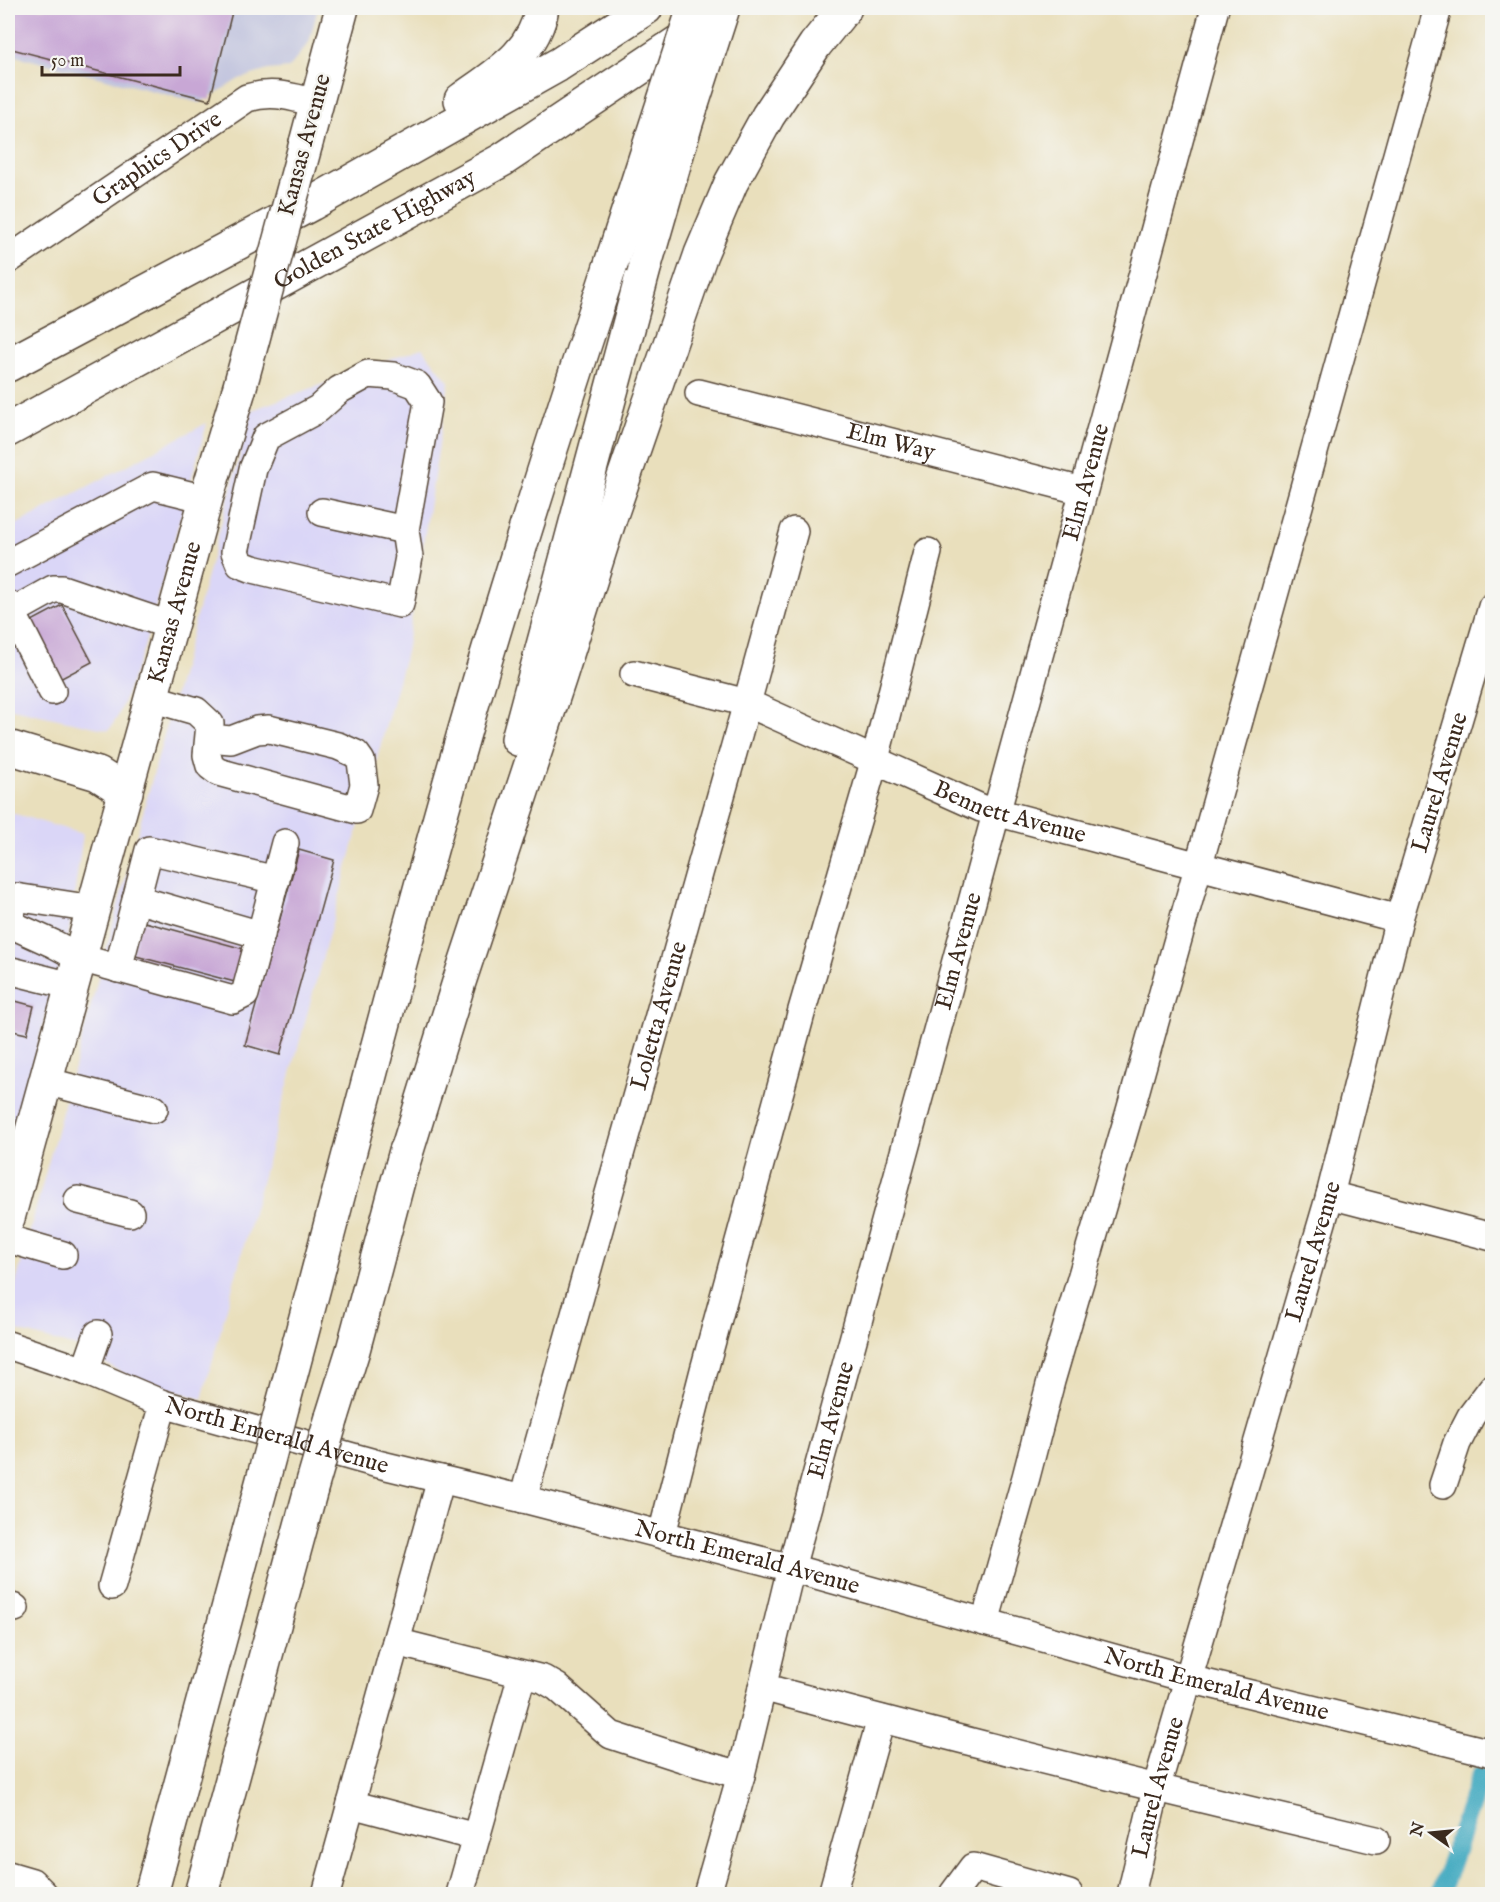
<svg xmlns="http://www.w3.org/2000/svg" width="1500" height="1902" font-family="'IM FELL English',serif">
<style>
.built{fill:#dad6f7}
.industrial{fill:#c0c2dd}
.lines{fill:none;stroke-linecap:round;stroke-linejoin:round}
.canal{stroke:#40a9c0;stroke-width:20}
.building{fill:#c8a7d5}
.minor-casing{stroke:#554536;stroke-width:30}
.major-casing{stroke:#554536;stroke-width:36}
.highway-casing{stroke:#554536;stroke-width:36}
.minor{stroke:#fff;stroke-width:27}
.major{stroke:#fff;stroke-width:33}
.highway{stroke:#fff;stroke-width:33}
.major-bridge-casing{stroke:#554536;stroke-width:36;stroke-linecap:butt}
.highway-bridge-casing{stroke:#554536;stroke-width:36;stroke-linecap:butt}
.major-bridge{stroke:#fff;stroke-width:33}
.highway-bridge{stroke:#fff;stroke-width:33}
.labels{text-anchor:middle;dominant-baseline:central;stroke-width:5;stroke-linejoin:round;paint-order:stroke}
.street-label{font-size:24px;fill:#3b2a1e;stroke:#f6f6f2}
</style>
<rect width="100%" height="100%" fill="#f6f6f2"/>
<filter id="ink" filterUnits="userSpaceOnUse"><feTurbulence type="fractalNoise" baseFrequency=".0167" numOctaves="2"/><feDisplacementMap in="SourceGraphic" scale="12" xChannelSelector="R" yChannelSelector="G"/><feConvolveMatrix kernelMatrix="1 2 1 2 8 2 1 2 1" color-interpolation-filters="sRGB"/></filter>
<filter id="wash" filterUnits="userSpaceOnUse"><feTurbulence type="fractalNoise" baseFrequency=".008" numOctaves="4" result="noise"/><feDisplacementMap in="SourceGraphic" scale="24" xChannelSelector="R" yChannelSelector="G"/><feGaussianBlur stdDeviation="1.35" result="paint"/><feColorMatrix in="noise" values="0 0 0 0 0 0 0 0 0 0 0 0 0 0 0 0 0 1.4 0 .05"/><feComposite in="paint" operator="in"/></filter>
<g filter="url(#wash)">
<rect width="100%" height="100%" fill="#e9dfbc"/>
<g class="built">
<path d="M422 348 449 382 406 652 202 1399 128 1376 76 1347 18 1331 8 1315V1312L252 410Z"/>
<path d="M207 423 144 648 118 716 109 730 8 708V529Z"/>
<path d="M8 812 83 834 69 930 8 1155Z"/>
</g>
<path class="industrial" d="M8 8H318L309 42 289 68 268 70 239 79 200 103 8 54Z"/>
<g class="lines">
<path class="canal" d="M1440 1894 1480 1777"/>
</g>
<g id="blocks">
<g class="building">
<path d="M8 8H233L210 100 8 48Z"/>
<path d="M62 605 92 662 58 680 28 623Z"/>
<path d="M299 850 334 860 280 1055 245 1045Z"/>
<path d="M141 921 244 949 235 982 132 955Z"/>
<path d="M8 999 34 1006 27 1034 8 1030Z"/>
</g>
</g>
</g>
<g filter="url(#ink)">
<use href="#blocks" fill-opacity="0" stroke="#554536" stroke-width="1.5"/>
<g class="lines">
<defs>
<g id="minor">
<path id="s1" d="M8 260 247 98C274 90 291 97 317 103"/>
<path d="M368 374 393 376 417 385 428 402 405 530 409 557 400 604 253 569 240 564 235 552 253 469 266 437 318 409 339 390Z"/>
<path id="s2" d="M699 393 1083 491"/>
<path d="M322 512 405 530"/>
<path d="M8 563 153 486 206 499"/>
<path d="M8 604 52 691"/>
<path d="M8 614 53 589H62L172 626"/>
<path id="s3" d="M634 674 747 703 981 808 1399 919"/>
<path d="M151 698 196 711 210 724 207 755 210 766 218 772 357 810 364 785 361 761 356 754 338 746 269 729 257 730 231 740 209 738"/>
<path d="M136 899 261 935"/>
<path d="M8 923 54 944 80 958 233 1000 245 994 285 843"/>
<path d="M8 924 15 897 93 909"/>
<path d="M118 969 149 850 276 880"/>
<path d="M8 970 72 986"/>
<path d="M45 1081 154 1109"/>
<path d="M1330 1195 1492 1237"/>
<path d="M78 1200 130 1213"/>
<path d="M8 1239 63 1255"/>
<path id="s4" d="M8 1345 85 1371 163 1404 378 1464 523 1499 791 1568 1189 1679 1492 1753"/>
<path d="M85 1371 98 1334"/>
<path d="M1443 1485 1457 1443 1471 1416 1492 1388"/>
<path id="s5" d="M523 1499 747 703 794 531"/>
<path d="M662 1534 704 1370 802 1010 875 759 928 552"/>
<path d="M112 1586 163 1404"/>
<path d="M8 1606 15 1608"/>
<path d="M985 1622 1026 1477 1051 1381 1130 1111 1438 8"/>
<path d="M396 1642 543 1679 557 1687 611 1735 694 1762 741 1775"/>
<path d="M762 1687C965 1742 1170 1792 1376 1840"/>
<path d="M351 1804 476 1837"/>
<path d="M8 1875 32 1882 44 1894"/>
<path d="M326 1894 441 1479"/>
<path d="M460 1894 522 1675"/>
<path id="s6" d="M707 1894 741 1775 791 1568 1215 8"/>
<path d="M832 1894 881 1719"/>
<path d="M953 1894 973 1867 1069 1894"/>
<path id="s7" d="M1131 1894 1156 1789 1330 1195 1399 919 1492 607"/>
</g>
<g id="major">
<path d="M306 143 342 8"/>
<path id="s8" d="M8 1218 206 499 239 390"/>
</g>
<g id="highway">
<path d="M461 100C497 74 534 54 542 8"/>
<path d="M8 365 311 204 558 65 646 8"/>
<path id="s9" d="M8 430 502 160 698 29"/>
<path d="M518 739 645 265"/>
<path d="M8 747 98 774 126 792"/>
<path d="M401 1170 459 982 560 676 611 515 701 254 731 183 768 116 815 45 845 8"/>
<path d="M283 1404C345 1172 404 939 471 709 514 561 562 413 610 267"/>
<path d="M332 1417 353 1350 406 1151"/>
<path d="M151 1894 264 1476"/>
<path d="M201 1894 311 1489"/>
</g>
</defs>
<use href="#minor" class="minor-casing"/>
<use href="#major" class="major-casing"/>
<use href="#highway" class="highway-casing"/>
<use href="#minor" class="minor"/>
<use href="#major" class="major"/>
<use href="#highway" class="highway"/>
<defs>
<path id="major-bridge" d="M239 390 306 143"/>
<g id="highway-bridge">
<path d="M645 265 686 123 723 8"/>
<path d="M610 267 694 8"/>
<path d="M264 1476 283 1404"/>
<path d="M311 1489 332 1417"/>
</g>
</defs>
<use href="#major-bridge" class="major-bridge-casing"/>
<use href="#highway-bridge" class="highway-bridge-casing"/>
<use href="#major-bridge" class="major-bridge"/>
<use href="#highway-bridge" class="highway-bridge"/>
</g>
</g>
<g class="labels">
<g class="street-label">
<text transform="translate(305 145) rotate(-75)">Kansas Avenue</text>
<text stroke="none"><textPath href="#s1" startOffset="180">Graphics Drive</textPath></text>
<text stroke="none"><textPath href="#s9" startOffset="418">Golden State Highway</textPath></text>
<text stroke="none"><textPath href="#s2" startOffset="198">Elm Way</textPath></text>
<text stroke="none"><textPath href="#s6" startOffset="1462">Elm Avenue</textPath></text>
<text stroke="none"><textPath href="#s8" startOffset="628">Kansas Avenue</textPath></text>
<text stroke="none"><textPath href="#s7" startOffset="1154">Laurel Avenue</textPath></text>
<text stroke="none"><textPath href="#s3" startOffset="402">Bennett Avenue</textPath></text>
<text stroke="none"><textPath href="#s6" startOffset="976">Elm Avenue</textPath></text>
<text stroke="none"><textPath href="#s5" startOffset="502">Loletta Avenue</textPath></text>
<text stroke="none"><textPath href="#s7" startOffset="668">Laurel Avenue</textPath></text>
<text stroke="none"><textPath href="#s6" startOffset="490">Elm Avenue</textPath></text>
<text stroke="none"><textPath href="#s4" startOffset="284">North Emerald Avenue</textPath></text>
<text stroke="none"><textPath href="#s4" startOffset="770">North Emerald Avenue</textPath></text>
<text stroke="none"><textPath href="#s4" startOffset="1256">North Emerald Avenue</textPath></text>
<text stroke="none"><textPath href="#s7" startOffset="110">Laurel Avenue</textPath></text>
</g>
</g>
<rect width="1500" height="1902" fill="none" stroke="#f6f6f2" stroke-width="30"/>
<g transform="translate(1431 1833) rotate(285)" stroke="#f6f6f2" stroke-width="4.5" paint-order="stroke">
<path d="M0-4.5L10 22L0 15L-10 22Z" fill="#3b2a1e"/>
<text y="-9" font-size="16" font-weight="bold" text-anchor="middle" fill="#3b2a1e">N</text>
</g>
<path d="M42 66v9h138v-9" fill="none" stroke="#3b2a1e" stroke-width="3"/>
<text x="51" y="66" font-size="18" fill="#3b2a1e" stroke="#f6f6f2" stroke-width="4.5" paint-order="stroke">50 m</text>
</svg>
